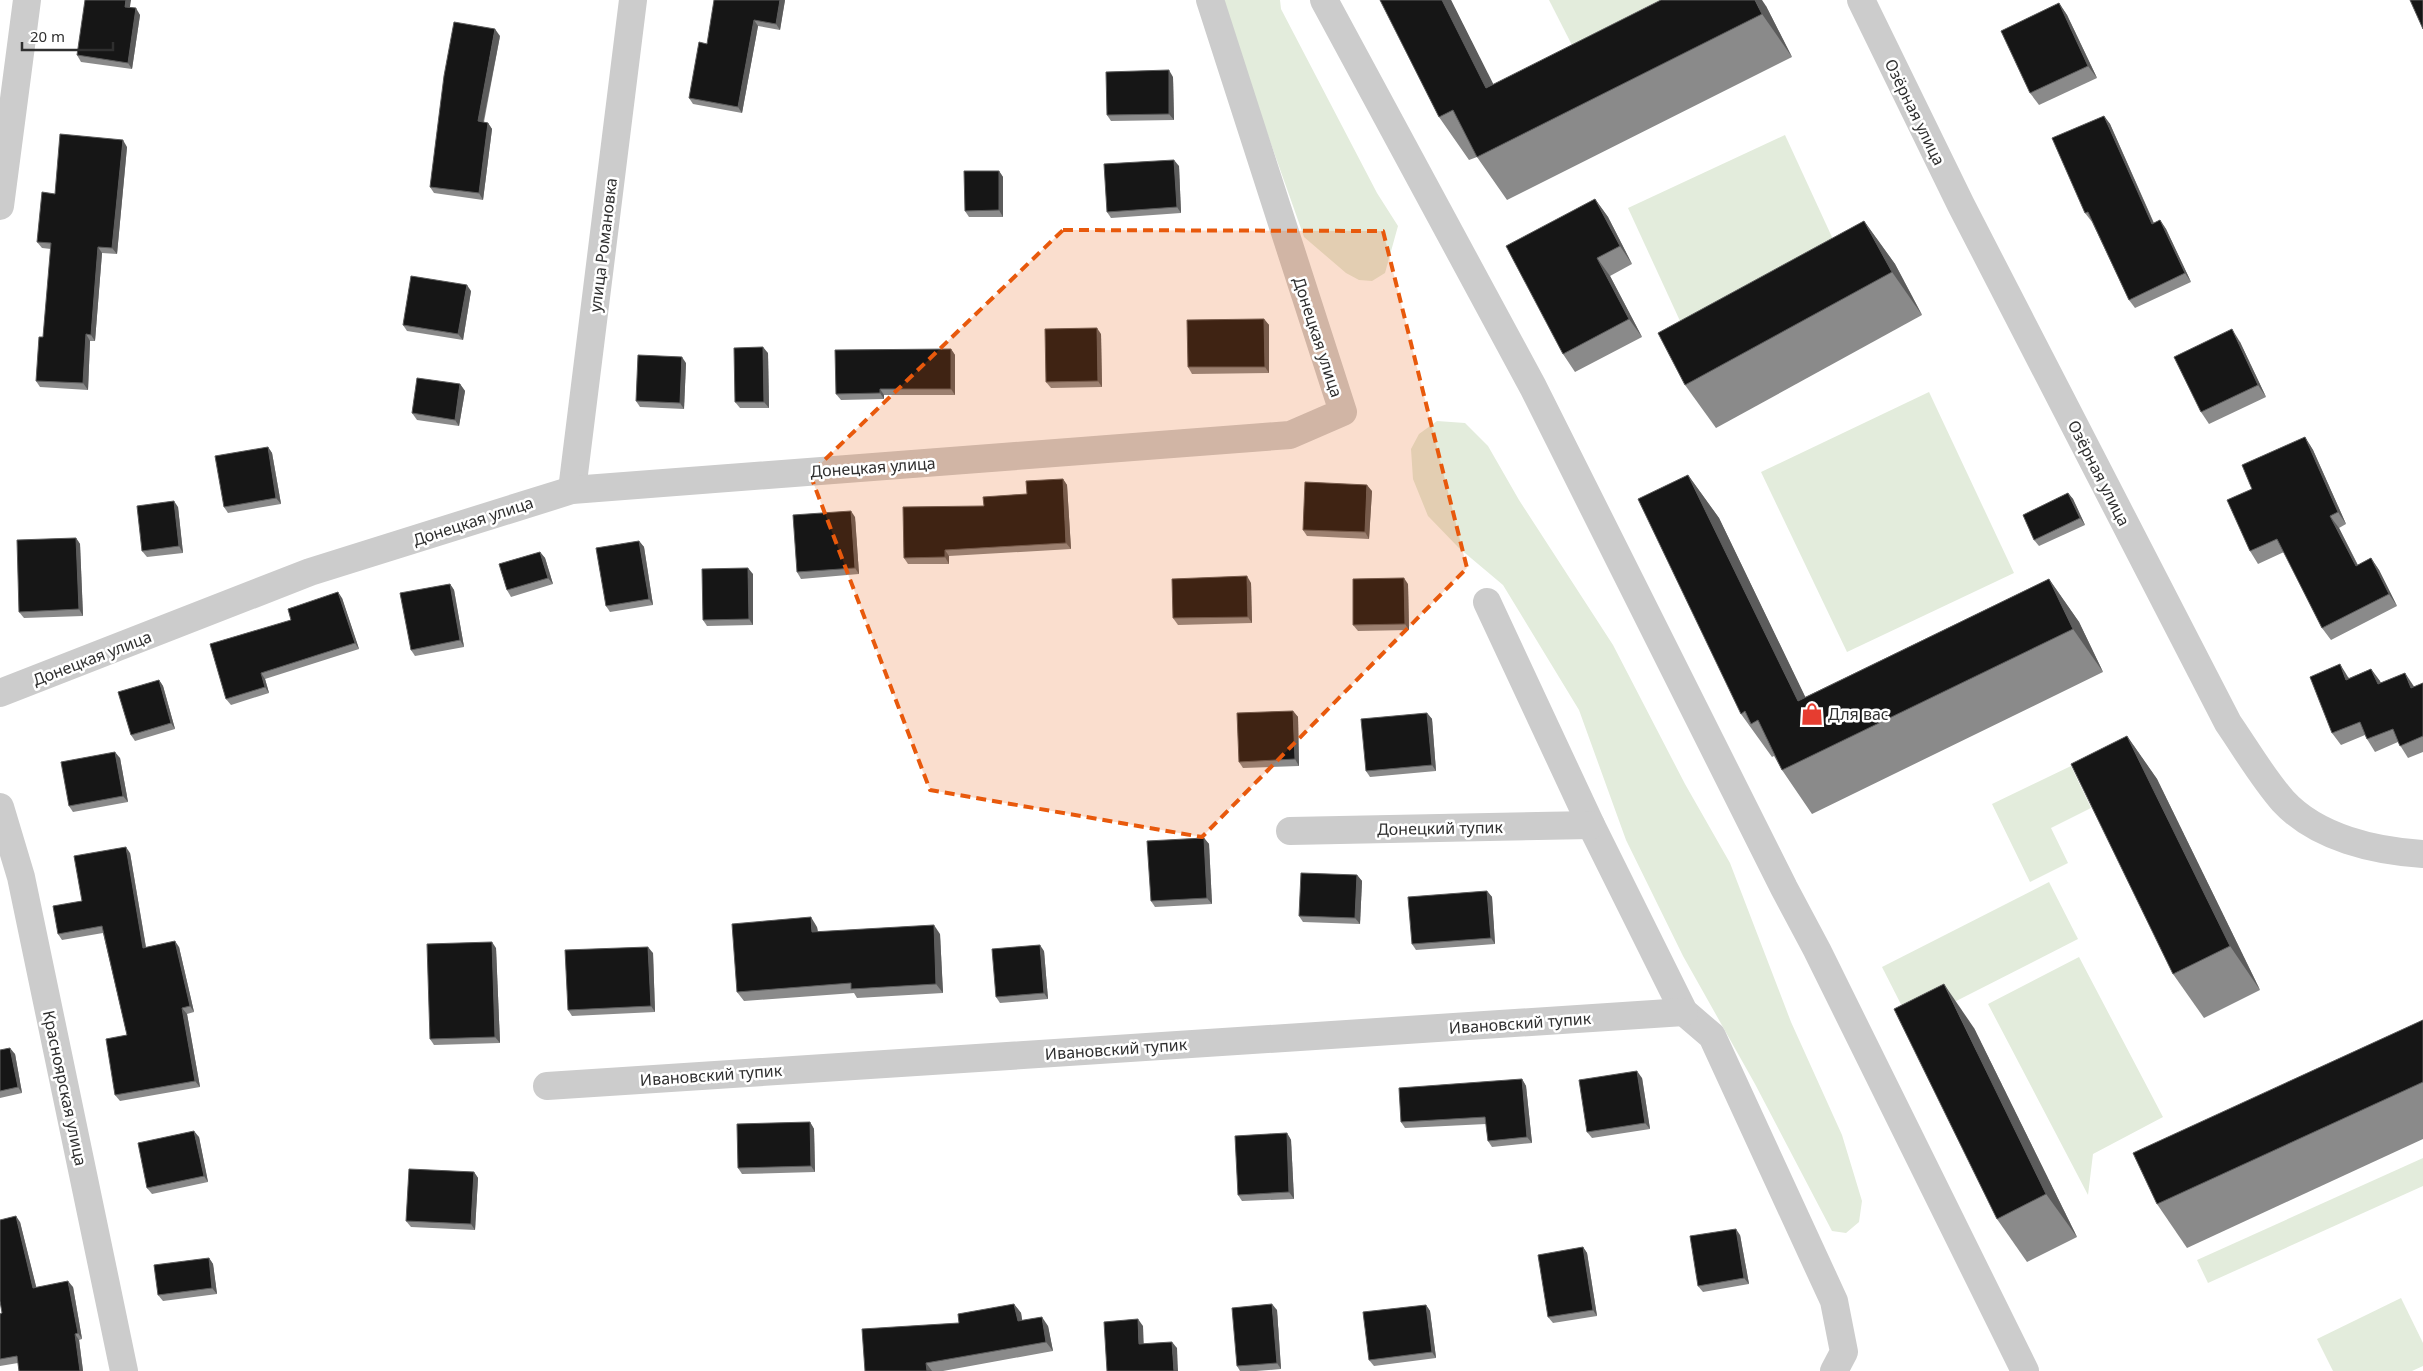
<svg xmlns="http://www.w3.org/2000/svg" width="2423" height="1371" font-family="'Noto Sans',sans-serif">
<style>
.green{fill:#e3ecdc}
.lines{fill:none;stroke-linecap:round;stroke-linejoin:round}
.minor{stroke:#ccc;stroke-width:28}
.wall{fill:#8a8a8a}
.shaded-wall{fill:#5c5c5c}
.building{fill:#161616;stroke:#5c5c5c}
.marked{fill:#e8590c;fill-opacity:0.2;stroke:#e8590c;stroke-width:4;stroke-dasharray:10 6;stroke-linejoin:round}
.labels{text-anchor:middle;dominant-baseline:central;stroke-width:5;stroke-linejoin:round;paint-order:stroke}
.street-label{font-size:16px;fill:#2f2f2f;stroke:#fff}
.poi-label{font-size:16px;fill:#2f2f2f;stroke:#fff;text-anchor:start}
</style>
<rect width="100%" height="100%" fill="#fff"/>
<g class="green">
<path d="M1220 0H1280L1281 9 1377 193 1398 226 1385 273 1372 281 1359 280 1346 273 1304 237Z"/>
<path d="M1549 0H1674L1575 51Z"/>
<path d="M1785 135 1843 261 1686 334 1628 208Z"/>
<path d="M1929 392 2014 573 1847 652 1761 472Z"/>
<path d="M1437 421 1465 423 1488 446 1519 500 1613 645 1685 784 1730 863 1791 1022 1842 1135 1862 1201 1859 1222 1846 1233 1832 1231 1755 1084 1683 956 1626 840 1579 710 1503 585 1459 548 1428 516 1413 479 1411 449 1419 434Z"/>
<path d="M2071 766 2091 808 2051 828 2068 863 2030 882 1992 804Z"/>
<path d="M2049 882 2078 939 1911 1024 1882 967Z"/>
<path d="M2079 957 2163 1117 2093 1154 2088 1195 1988 1004Z"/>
<path d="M2423 1158V1186L2208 1283 2197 1260Z"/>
<path d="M2401 1298 2423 1343V1366L2412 1371H2333L2317 1339Z"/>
</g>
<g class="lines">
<g class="minor">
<path d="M1324 0 1533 387 1784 888 1817 950 2025 1371"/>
<path d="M1861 0 1961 205 2228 723C2246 749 2262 777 2283 801 2317 838 2375 851 2423 854"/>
<path d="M0 206 27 0"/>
<path d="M572 490 633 0"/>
<path d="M1487 602 1591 825 1684 1012 1712 1036 1834 1301 1844 1352 1834 1371"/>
<path d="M0 693 310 572 572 490 1290 435 1343 412 1210 0"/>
<path d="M0 807 21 877 124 1371"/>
<path d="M1290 831 1591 825"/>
<path d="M547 1086 1684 1012"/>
</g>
</g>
<g class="wall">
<path d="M785 0 780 30 758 26 742 113 693 104 689 98 707 44Z"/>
<path d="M1380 0H1451L1493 85 1766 6 1792 57 1507 200 1477 157 1469 160 1439 117Z"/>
<path d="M2059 3 2067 15 2097 78 2039 105 2030 93Z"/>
<path d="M130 8 140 15 132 69 81 62 77 55Z"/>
<path d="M500 36 484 122 488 123 492 129 483 200 434 193 430 187Z"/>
<path d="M1173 77 1174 120 1111 121 1107 115Z"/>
<path d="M2104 116 2110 124 2154 223 2160 220 2166 229 2191 282 2135 308 2129 300 2092 222 2085 213Z"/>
<path d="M127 147 117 254 102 253 95 341H90L88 390 40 387 36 381 43 337 51 249 42 248 37 242 55 194Z"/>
<path d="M1179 166 1181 213 1111 218 1107 212Z"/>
<path d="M999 171 1003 177V217H969L965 211Z"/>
<path d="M1595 199 1608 217 1632 264 1610 276 1642 337 1575 372 1563 354Z"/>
<path d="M1864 221 1895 264 1922 315 1716 428 1685 385Z"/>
<path d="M471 291 463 340 407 331 403 325Z"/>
<path d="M1264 319 1269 325V373L1192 374 1188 367Z"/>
<path d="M1101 334 1102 387 1051 388 1046 382Z"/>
<path d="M2240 342 2266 397 2209 424 2201 412Z"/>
<path d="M951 349 955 355V395H884V399L841 400 836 394Z"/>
<path d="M768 353 769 408H740L735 402Z"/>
<path d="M686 363 684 409 640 407 636 401Z"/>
<path d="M460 384 465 391 459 426 417 420 412 413Z"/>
<path d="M2305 437 2313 450 2346 524 2339 528 2358 565 2371 558 2379 570 2397 606 2331 640 2322 628 2284 552 2258 564 2250 551 2252 489Z"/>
<path d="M268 447 272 453 281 504 228 513 224 507Z"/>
<path d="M1688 475 1719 518 1805 697 2049 579 2079 622 2103 672 1812 814 1782 770 1774 756 1772 757 1741 714Z"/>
<path d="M1063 479 1067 485 1071 549 949 556V564H908L904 558 984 506 1027 494Z"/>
<path d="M1372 491 1369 539 1307 536 1303 530Z"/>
<path d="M2068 493 2073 499 2085 525 2039 546 2034 540Z"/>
<path d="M178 507 183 553 147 557 142 551Z"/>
<path d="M855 517 859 574 801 579 797 572Z"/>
<path d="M76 538 80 544 83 616 24 618 19 612Z"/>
<path d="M639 541 644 547 653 605 610 612 606 606Z"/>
<path d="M540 552 545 558 553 584 511 597 507 590Z"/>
<path d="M753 574V625L707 626 703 620Z"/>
<path d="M1251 583 1252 623 1178 625 1173 618Z"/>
<path d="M450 584 454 590 464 647 415 656 411 650Z"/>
<path d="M1408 584 1409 630 1358 631 1353 625Z"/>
<path d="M342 598 359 649 265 679 269 693 231 705 226 699 291 620Z"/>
<path d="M2371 669 2381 683 2413 685 2414 687 2423 683V752L2408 758 2398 742 2375 752 2367 739 2365 735 2341 745 2332 733 2348 677 2349 678Z"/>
<path d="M159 680 163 686 175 729 135 741 131 735Z"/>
<path d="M1293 711 1298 717 1299 766 1243 768 1239 762Z"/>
<path d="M1427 713 1432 719 1436 771 1370 777 1366 771Z"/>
<path d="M2127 736 2157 779 2260 990 2204 1018 2173 974Z"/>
<path d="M120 758 128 802 73 812 69 806Z"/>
<path d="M1204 838 1209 844 1212 904 1155 907 1151 901Z"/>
<path d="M130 853 146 947H179L194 1012 187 1014 200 1087 120 1101 115 1095 127 1035 103 933 62 940 58 934 82 901Z"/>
<path d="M1357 875 1362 881 1360 924 1303 922 1299 916Z"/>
<path d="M1487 891 1492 897 1495 944 1416 950 1412 944Z"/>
<path d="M817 927 818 932 940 934 943 993 857 998 854 993 744 1001 737 992Z"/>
<path d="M496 948 500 1043 434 1045 430 1039Z"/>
<path d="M1044 951 1048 999 1000 1003 996 997Z"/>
<path d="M653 953 655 1012 572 1016 568 1010Z"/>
<path d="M2423 1020V1139L2187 1248 2157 1204Z"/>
<path d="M1974 1028 2077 1237 2027 1262 1997 1219Z"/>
<path d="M0 1050 15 1054 22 1093 0 1098Z"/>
<path d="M1642 1078 1650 1129 1592 1138 1587 1132Z"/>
<path d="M1522 1079 1526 1086 1532 1143 1492 1147 1488 1141 1486 1124 1405 1128 1401 1122Z"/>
<path d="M810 1122 814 1129 815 1172 742 1174 738 1168Z"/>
<path d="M1287 1133 1291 1140 1294 1199 1242 1201 1238 1195Z"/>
<path d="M199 1137 208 1182 152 1194 147 1188Z"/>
<path d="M474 1172 478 1178 475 1230 411 1227 406 1221Z"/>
<path d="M20 1222 36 1287H73L82 1339 79 1340 83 1371H19L18 1363 0 1366V1314L2 1313Z"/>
<path d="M1740 1235 1749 1284 1703 1292 1698 1286Z"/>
<path d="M1583 1247 1587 1253 1597 1316 1553 1323 1548 1317Z"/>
<path d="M209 1258 213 1264 217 1294 163 1301 158 1295Z"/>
<path d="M1014 1304 1021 1313 1022 1320 1048 1326 1053 1351 943 1371H865L959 1323Z"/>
<path d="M1426 1305 1430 1311 1436 1358 1374 1366 1369 1360Z"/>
<path d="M1277 1310 1281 1369 1256 1371H1240L1237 1366Z"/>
</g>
<g class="shaded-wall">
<path d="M126 0H131L129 13 125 7Z"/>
<path d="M780 0H785L780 30 776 24Z"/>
<path d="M1442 0H1451L1517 131 1486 88Z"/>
<path d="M1755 0H1762L1766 6 1792 57 1762 14Z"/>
<path d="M2059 3 2067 15 2097 78 2088 66Z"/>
<path d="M136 8 140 15 132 69 128 63Z"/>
<path d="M754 20 758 26 742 113 738 107Z"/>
<path d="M495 29 500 36 482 128 478 121Z"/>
<path d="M1169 70 1173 77 1174 120 1169 114Z"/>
<path d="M2104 116 2110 124 2158 233 2152 224Z"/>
<path d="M488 123 492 129 483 200 479 193Z"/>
<path d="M123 140 127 147 117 254 112 248Z"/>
<path d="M1174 160 1179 166 1181 213 1177 207Z"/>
<path d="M999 171 1003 177V217L999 210Z"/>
<path d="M1595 199 1608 217 1632 264 1620 246Z"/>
<path d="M2160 220 2166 229 2191 282 2185 273Z"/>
<path d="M1864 221 1895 264 1922 315 1892 272Z"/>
<path d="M98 247 102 253 95 341 91 335Z"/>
<path d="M1597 258 1610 276 1642 337 1629 319Z"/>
<path d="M467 285 471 291 463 340 458 334Z"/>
<path d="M1264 319 1269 325V373L1265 367Z"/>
<path d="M1097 328 1101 334 1102 387 1098 381Z"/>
<path d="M2232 329 2240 342 2266 397 2258 385Z"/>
<path d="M86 334 90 341 88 390 83 383Z"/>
<path d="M763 347 768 353 769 408 764 402Z"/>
<path d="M951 349 955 355V395L951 389Z"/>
<path d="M682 357 686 363 684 409 680 403Z"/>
<path d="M460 384 465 391 459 426 455 420Z"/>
<path d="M880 389 884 395V399L880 393Z"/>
<path d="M2305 437 2313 450 2346 524 2338 512Z"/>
<path d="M268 447 272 453 281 504 276 498Z"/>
<path d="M1688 475 1719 518 1828 744 1798 701Z"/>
<path d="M1063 479 1067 485 1071 549 1066 543Z"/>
<path d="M1367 485 1372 491 1369 539 1365 532Z"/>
<path d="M2068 493 2073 499 2085 525 2080 518Z"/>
<path d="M174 501 178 507 183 553 179 546Z"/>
<path d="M851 511 855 517 859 574 855 568Z"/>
<path d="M2330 516 2339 528 2364 578 2356 566Z"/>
<path d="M76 538 80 544 83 616 79 609Z"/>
<path d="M639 541 644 547 653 605 649 599Z"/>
<path d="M945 550 949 556V564L945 557Z"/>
<path d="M540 552 545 558 553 584 548 578Z"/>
<path d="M2371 558 2379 570 2397 606 2389 594Z"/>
<path d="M748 568 753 574V625L749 619Z"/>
<path d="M1247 576 1251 583 1252 623 1248 617Z"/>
<path d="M1404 578 1408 584 1409 630 1405 624Z"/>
<path d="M2049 579 2079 622 2103 672 2073 629Z"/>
<path d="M450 584 454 590 464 647 460 640Z"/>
<path d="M338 592 342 598 359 649 355 643Z"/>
<path d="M2340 664 2348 677 2355 692 2346 680Z"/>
<path d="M2371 669 2380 681 2386 697 2378 684Z"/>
<path d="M261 673 265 679 269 693 265 687Z"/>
<path d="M2405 673 2413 685 2419 700 2411 688Z"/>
<path d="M159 680 163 686 175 729 171 723Z"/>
<path d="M1293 711 1298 717 1299 766 1295 759Z"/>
<path d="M1427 713 1432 719 1436 771 1432 765Z"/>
<path d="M2127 736 2157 779 2260 990 2230 946Z"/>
<path d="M115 752 120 758 128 802 123 796Z"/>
<path d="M1204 838 1209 844 1212 904 1207 898Z"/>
<path d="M126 847 130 853 147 954 143 948Z"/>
<path d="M1357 875 1362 881 1360 924 1355 918Z"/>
<path d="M1487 891 1492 897 1495 944 1491 938Z"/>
<path d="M811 917 817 927 819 941 812 932Z"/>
<path d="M934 925 940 934 943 993 936 984Z"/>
<path d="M175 941 179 947 194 1012 190 1006Z"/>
<path d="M492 942 496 948 500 1043 495 1037Z"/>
<path d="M1040 945 1044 951 1048 999 1044 993Z"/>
<path d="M648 947 653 953 655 1012 651 1006Z"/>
<path d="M1944 984 1974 1028 2077 1237 2046 1194Z"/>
<path d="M182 1008 187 1014 200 1087 195 1081Z"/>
<path d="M10 1048 15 1054 22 1093 18 1087Z"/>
<path d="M1637 1071 1642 1078 1650 1129 1645 1123Z"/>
<path d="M1522 1079 1526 1086 1532 1143 1527 1137Z"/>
<path d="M810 1122 814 1129 815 1172 811 1166Z"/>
<path d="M194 1131 199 1137 208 1182 204 1176Z"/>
<path d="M1287 1133 1291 1140 1294 1199 1289 1192Z"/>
<path d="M474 1172 478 1178 475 1230 471 1224Z"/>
<path d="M16 1216 20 1222 38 1294 33 1288Z"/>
<path d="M1736 1229 1740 1235 1749 1284 1744 1278Z"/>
<path d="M1583 1247 1587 1253 1597 1316 1593 1310Z"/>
<path d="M209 1258 213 1264 217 1294 212 1288Z"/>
<path d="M68 1281 73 1287 82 1339 78 1333Z"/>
<path d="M1014 1304 1021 1313 1024 1331 1018 1321Z"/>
<path d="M1272 1304 1277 1310 1281 1369 1277 1363Z"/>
<path d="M1426 1305 1430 1311 1436 1358 1432 1352Z"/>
<path d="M1042 1317 1048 1326 1053 1351 1046 1342Z"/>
<path d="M1138 1319 1143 1326 1144 1350 1139 1344Z"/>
<path d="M75 1334 79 1340 83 1371H80Z"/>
<path d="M1172 1342 1177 1348 1178 1371H1174Z"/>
<path d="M926 1363 932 1371H927Z"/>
</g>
<g class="building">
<path d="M85 0H126L125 7 136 8 128 63 77 55Z"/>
<path d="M714 0H780L776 24 754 20 738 107 689 98 699 42 707 44Z"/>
<path d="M1380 0H1442L1486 88 1661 0H1755L1762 14 1477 157 1453 110 1439 117Z"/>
<path d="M2410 0H2423V29Z"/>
<path d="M2059 3 2088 66 2030 93 2001 31Z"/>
<path d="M454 22 495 29 478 121 488 123 479 193 430 187 444 76Z"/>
<path d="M1169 70V114L1107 115 1106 72Z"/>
<path d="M2104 116 2152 224 2160 220 2185 273 2129 300 2088 212 2085 213 2052 138Z"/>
<path d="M60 134 123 140 112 248 98 247 91 335 86 334 83 383 36 381 39 337H43L51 243 37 242 42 192 55 194Z"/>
<path d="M1174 160 1177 207 1107 212 1104 164Z"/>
<path d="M964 171H999V210L965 211Z"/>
<path d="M1595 199 1620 246 1597 258 1629 319 1563 354 1506 246Z"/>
<path d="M1864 221 1892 272 1685 385 1658 333Z"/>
<path d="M411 276 467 285 458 334 403 325Z"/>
<path d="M1264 319 1265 367H1188L1187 320Z"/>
<path d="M1097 328 1098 381 1046 382 1045 329Z"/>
<path d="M2232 329 2258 385 2201 412 2174 357Z"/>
<path d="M763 347 764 402H735L734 348Z"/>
<path d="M951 349V389H880V393L836 394 835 350Z"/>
<path d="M638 355 682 357 680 403 636 401Z"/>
<path d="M417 378 460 384 455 420 412 413Z"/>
<path d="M2305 437 2338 512 2330 516 2356 566 2371 558 2389 594 2322 628 2277 539 2250 551 2227 500 2252 489 2242 465Z"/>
<path d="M268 447 276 498 224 507 215 456Z"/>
<path d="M1688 475 1798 701 2049 579 2073 629 1782 770 1758 720 1751 724 1745 711 1741 714 1638 499Z"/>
<path d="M1063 479 1066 543 945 550V557L904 558 903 507 984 506 983 497 1027 494 1026 481Z"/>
<path d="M1305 482 1367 485 1365 532 1303 530Z"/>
<path d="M2068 493 2080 518 2034 540 2023 515Z"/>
<path d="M174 501 179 546 142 551 137 506Z"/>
<path d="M851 511 855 568 797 572 793 515Z"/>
<path d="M76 538 79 609 19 612 17 540Z"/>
<path d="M639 541 649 599 606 606 596 548Z"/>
<path d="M540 552 548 578 507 590 499 564Z"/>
<path d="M748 568 749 619 703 620 702 569Z"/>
<path d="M1247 576 1248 617 1173 618 1172 579Z"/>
<path d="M1404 578 1405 624 1353 625V579Z"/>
<path d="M450 584 460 640 411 650 400 593Z"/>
<path d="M338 592 355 643 261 673 265 687 226 699 210 644 291 620 288 609Z"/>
<path d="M2340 664 2346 680 2371 669 2378 684 2405 673 2411 688 2423 683V736L2400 746 2393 729 2367 739 2360 722 2332 733 2310 677Z"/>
<path d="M159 680 171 723 131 735 118 692Z"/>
<path d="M1293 711 1295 759 1239 762 1237 713Z"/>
<path d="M1427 713 1432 765 1366 771 1361 719Z"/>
<path d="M2127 736 2230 946 2173 974 2071 764Z"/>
<path d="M115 752 123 796 69 806 61 762Z"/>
<path d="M1204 838 1207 898 1151 901 1147 841Z"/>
<path d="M126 847 143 948 175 941 190 1006 182 1008 195 1081 115 1095 106 1039 127 1035 102 926 58 934 53 906 82 901 74 856Z"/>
<path d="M1301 873 1357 875 1355 918 1299 916Z"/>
<path d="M1487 891 1491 938 1412 944 1408 897Z"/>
<path d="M811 917 812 932 934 925 936 984 851 989V983L737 992 732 924Z"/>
<path d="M492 942 495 1037 430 1039 427 944Z"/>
<path d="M1040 945 1044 993 996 997 992 949Z"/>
<path d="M648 947 651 1006 568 1010 565 950Z"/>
<path d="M1944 984 2046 1194 1997 1219 1894 1009Z"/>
<path d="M2423 1020V1082L2157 1204 2133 1153Z"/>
<path d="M10 1048 18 1087 0 1091V1050Z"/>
<path d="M1637 1071 1645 1123 1587 1132 1579 1080Z"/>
<path d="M1522 1079 1527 1137 1488 1141 1485 1117 1401 1122 1399 1088Z"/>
<path d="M810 1122 811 1166 738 1168 737 1124Z"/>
<path d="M194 1131 204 1176 147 1188 138 1143Z"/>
<path d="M1287 1133 1289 1192 1238 1195 1235 1136Z"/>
<path d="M409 1169 474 1172 471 1224 406 1221Z"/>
<path d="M16 1216 33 1288 68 1281 78 1333 75 1334 80 1371H19L17 1356 0 1359V1314L2 1313 0 1301V1220Z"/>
<path d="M1736 1229 1744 1278 1698 1286 1690 1236Z"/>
<path d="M1583 1247 1593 1310 1548 1317 1538 1255Z"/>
<path d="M209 1258 212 1288 158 1295 154 1265Z"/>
<path d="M1014 1304 1018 1321 1042 1317 1046 1342 926 1363 927 1371H865L862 1329 959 1323 958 1314Z"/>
<path d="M1272 1304 1277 1363 1237 1366 1232 1308Z"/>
<path d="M1426 1305 1432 1352 1369 1360 1363 1312Z"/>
<path d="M1138 1319 1139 1344 1172 1342 1174 1371H1107L1104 1322Z"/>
</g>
<path class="marked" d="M1063 230 1383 231 1467 568 1202 837 930 790 810 474Z"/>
<defs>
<symbol id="shop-bare" viewBox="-9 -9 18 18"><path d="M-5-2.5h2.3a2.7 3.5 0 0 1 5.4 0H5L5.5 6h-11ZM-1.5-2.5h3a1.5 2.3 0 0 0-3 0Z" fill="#e63d30" stroke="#fff" stroke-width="2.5" paint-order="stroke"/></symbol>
</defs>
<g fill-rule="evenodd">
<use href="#shop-bare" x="1796" y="698" width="32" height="32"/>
</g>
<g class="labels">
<g class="street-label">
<text transform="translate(1915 112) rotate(64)">Озёрная улица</text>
<text transform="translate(603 245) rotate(-83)">улица Романовка</text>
<text transform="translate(1318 337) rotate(72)">Донецкая улица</text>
<text transform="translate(873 467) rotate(-4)">Донецкая улица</text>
<text transform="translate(2099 473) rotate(63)">Озёрная улица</text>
<text transform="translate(473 521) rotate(-18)">Донецкая улица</text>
<text transform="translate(92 658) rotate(-21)">Донецкая улица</text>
<text transform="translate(1440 828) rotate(-1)">Донецкий тупик</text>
<text transform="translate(1520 1023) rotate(-4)">Ивановский тупик</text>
<text transform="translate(1116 1049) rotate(-4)">Ивановский тупик</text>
<text transform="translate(711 1075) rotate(-4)">Ивановский тупик</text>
<text transform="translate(65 1088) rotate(78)">Красноярская улица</text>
</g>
<g class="poi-label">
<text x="1828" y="714">Для вас</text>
</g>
</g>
<path d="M22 42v8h91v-8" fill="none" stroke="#2f2f2f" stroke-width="2.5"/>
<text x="30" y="42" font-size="15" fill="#2f2f2f" stroke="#ffffff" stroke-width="4" paint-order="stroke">20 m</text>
</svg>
